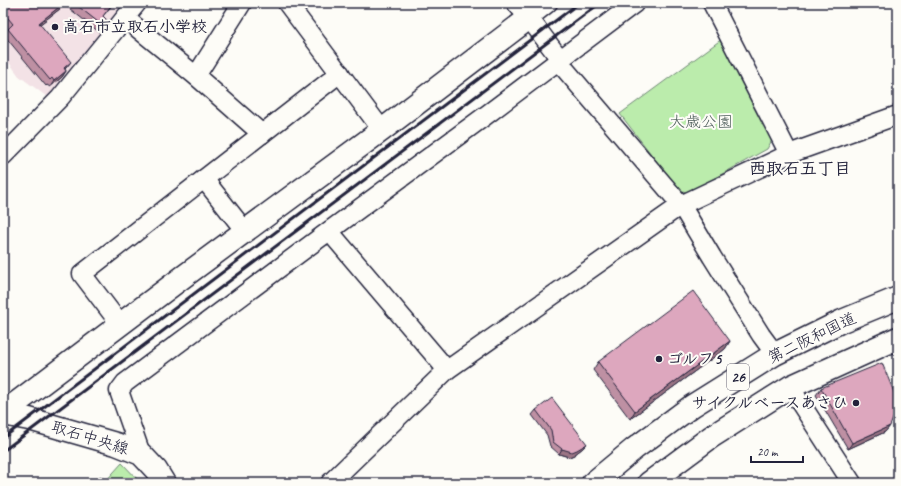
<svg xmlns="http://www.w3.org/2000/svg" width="901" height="486" font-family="Caveat,'Klee One',sans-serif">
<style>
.built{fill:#f3e2e6}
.green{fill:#bbecac;stroke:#6e8774}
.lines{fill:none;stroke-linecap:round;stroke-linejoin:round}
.street-casing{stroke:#22223b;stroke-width:21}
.secondary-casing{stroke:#22223b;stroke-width:25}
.highway-casing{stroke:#22223b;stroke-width:25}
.street{stroke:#fdfcf7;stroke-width:18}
.secondary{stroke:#fdfcf7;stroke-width:22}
.highway{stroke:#fdfcf7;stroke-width:22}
.rail{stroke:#22223b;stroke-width:3}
.wall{fill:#be90a3;stroke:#22223b}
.shaded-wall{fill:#9b7585;stroke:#22223b}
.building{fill:#dda7be;stroke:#22223b}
.poi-dot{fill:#22223b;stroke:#fdfcf7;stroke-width:1.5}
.labels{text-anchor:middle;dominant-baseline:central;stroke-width:4;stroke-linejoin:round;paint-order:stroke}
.shield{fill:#fdfcf7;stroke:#646373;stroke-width:1}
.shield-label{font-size:15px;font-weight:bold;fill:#22223b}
.poi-label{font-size:16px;font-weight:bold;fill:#22223b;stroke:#fdfcf7;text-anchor:start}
.park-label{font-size:16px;fill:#505f5d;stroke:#fdfcf7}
.street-label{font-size:16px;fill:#22223b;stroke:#fdfcf7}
.neighbourhood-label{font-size:17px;font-weight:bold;fill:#22223b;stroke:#fdfcf7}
</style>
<rect width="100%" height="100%" fill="#fdfcf7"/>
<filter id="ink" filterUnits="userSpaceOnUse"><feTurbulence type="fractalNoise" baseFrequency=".025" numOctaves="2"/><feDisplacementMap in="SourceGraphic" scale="8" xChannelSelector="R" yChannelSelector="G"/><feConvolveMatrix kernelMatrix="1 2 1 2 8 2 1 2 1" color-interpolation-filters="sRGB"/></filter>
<g filter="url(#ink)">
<path class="built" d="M3 3H127L50 99 19 76 5 57 3 51Z"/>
<g class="green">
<path d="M722 39 772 140 767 149 688 193 678 189 620 114Z"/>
<path d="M122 463 141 483H104Z"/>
</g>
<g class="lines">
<defs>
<g id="street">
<path d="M287 3 382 130"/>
<path d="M516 3 529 18 560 59 564 68 681 205 712 257 761 335 775 354"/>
<path d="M712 3 789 154"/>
<path d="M125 18 196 76 262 134"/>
<path d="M529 18 548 3"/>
<path d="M196 76 242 3"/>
<path d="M3 156 60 98 137 3"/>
<path d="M204 179 245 231"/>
<path d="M329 231 447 370"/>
<path d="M120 324 82 274 340 73"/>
<path d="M790 387 852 483"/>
<path d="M141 454 119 391 125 383 329 231 485 116 635 3"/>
<path d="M330 483 447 370 681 205 789 154 898 115"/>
</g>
<g id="secondary">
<path d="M3 413 183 277 382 130 529 18"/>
<path d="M3 414 29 419 116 444 141 454 156 470 164 483"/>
</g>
<g id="highway">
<path d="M593 483 634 449 692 406 775 354 842 321 898 298"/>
<path d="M649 483 711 437 790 387 898 338"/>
</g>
</defs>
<use href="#street" class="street-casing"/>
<use href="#secondary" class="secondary-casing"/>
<use href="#highway" class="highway-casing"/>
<use href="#street" class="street"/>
<use href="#secondary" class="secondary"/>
<use href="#highway" class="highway"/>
<g class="rail">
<path d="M3 438 579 3"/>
<path d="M3 451 600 3"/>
</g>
</g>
<g class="wall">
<path d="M3 3H114L103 16 108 22 103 28 99 32 65 5 40 24 66 68 65 69 66 71 62 77 50 87 47 85 46 86 4 35 8 29 3 23Z"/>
<path d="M730 341 725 349 630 419 593 370 598 362Z"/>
<path d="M821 388 890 426 885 432 848 449 816 395Z"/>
<path d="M536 410 587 444 583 448 574 455 569 457 559 454 550 446 547 435 532 415Z"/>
</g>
<g class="shaded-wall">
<path d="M64 3H66L65 5 34 29 39 23Z"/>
<path d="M108 22 103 28 99 32 103 26Z"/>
<path d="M71 62 66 68 59 74 64 68Z"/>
<path d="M66 71 62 77 50 87 54 81Z"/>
<path d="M730 341 725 349 630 419 635 411Z"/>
<path d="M890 426 885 432 848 449 852 443Z"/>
<path d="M587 444 583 448 574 455 569 457 559 454 562 449Z"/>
</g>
<g class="building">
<path d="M4 3H64L39 23 71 62 64 68 66 71 54 81 52 78 50 80 8 29 13 24 3 12V4Z"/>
<path d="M74 3H113L103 16 108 22 103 26Z"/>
<path d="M693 291 730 341 635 411 598 362Z"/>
<path d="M882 363 898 402V406L890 426 852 443 821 388Z"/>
<path d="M552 398 587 444 577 450 572 452 562 449 553 442 551 430 536 410Z"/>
<path d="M100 476 109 483H93Z"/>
</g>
</g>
<g class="poi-dot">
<circle cx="55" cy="27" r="4"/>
<circle cx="659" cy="359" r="4"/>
<circle cx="856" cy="403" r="4"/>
</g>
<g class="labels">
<rect class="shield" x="727" y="364" width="22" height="26" rx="3"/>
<g class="shield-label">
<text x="738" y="377">26</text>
</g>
<g class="poi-label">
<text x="63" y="27">高石市立取石小学校</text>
<text x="667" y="359">ゴルフ5</text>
<text x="848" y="403" text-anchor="end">サイクルベースあさひ</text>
</g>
<g class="park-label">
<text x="701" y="122">大歳公園</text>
</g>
<g class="street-label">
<text transform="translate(812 338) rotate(-26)">第二阪和国道</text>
<text transform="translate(90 438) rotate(17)">取石中央線</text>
</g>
<g class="neighbourhood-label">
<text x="800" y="168">西取石五丁目</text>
</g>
</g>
<rect width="901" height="486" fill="none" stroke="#fdfcf7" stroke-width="16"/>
<rect x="8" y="8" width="885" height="470" fill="none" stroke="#22223b" stroke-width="1.5" filter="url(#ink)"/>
<path d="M751 456v6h52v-6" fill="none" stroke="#22223b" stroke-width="2"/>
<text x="757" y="456" font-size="12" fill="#22223b" stroke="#fdfcf7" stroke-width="3" paint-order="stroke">20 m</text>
</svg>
